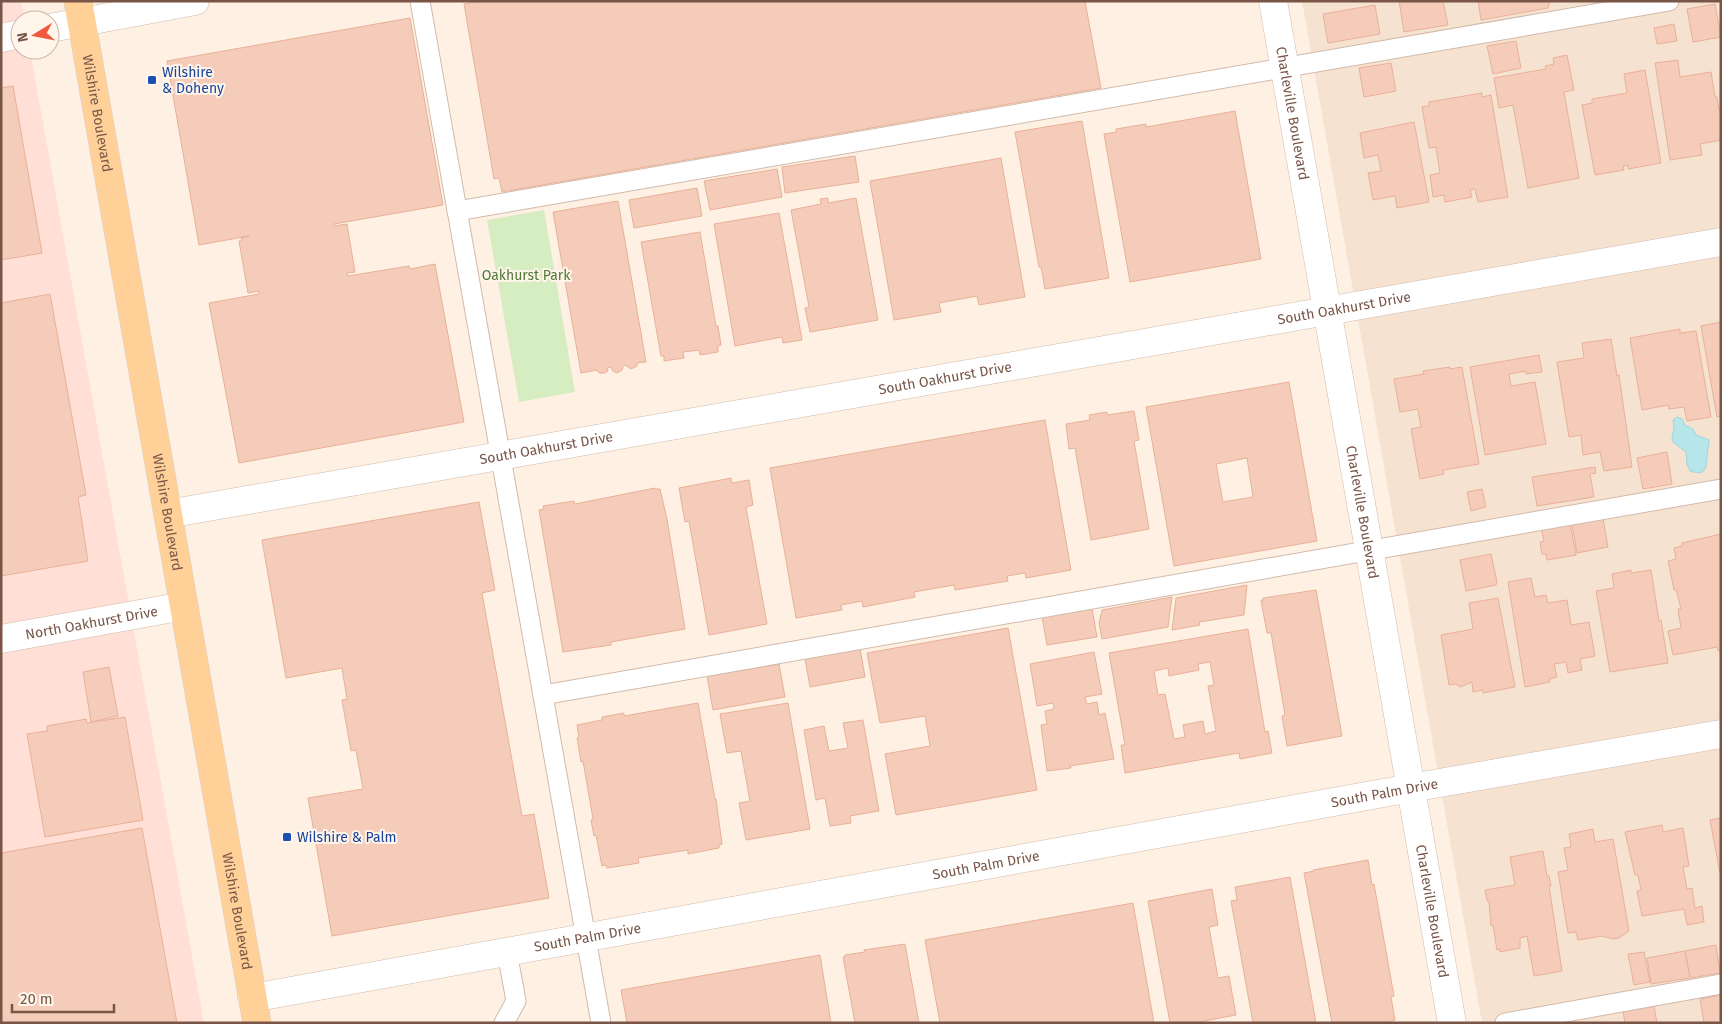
<svg xmlns="http://www.w3.org/2000/svg" width="1722" height="1024" font-family="'Fira Sans',sans-serif">
<style>
.residential{fill:#f6e2d1}
.commercial{fill:#ffdfd6}
.green{fill:#d6ecc1}
.water{fill:#b6e6e9;stroke:#9cd7db}
.building{fill:#f5ccb9;stroke:#e9b098;fill-rule:evenodd}
.lines{fill:none;stroke-linecap:round;stroke-linejoin:round}
.service-casing{stroke:#d2baab;stroke-width:21}
.minor-casing{stroke:#d2baab;stroke-width:29}
.tertiary-casing{stroke:#d2baab;stroke-width:29}
.primary-casing{stroke:#d9cfcb;stroke-width:29}
.service{stroke:#fff;stroke-width:19}
.minor{stroke:#fff;stroke-width:28}
.tertiary{stroke:#fff;stroke-width:28}
.primary{stroke:#ffd199;stroke-width:28}
.transit-dot{fill:#1a4fb4;stroke:#fff5eb;stroke-width:2}
.labels{text-anchor:middle;dominant-baseline:central;stroke-width:4;stroke-linejoin:round;paint-order:stroke}
.transit-label{font-size:14px;fill:#164399;stroke:#fff5eb;text-anchor:start}
.street-label{font-size:14px;fill:#785547;stroke:#fff5eb}
.park-label{font-size:14px;fill:#52793c;stroke:#fff5eb}
</style>
<rect width="100%" height="100%" fill="#fef1e3"/>
<path class="residential" d="M1302 1H1721V1023H1482Z"/>
<path class="commercial" d="M1 1H21L25 20H20V50H30L204 1023H1Z"/>
<path class="green" d="M544 210 575 392 519 402 487 220Z"/>
<path class="water" d="M1677 417 1682 419 1685 425 1693 429 1696 435 1709 440C1709 446 1707 451 1707 457 1706 469 1706 476 1690 471L1687 464 1686 452 1673 442 1672 438 1674 428 1673 420Z"/>
<g class="building">
<path d="M482 1H1085L1101 88 502 192 499 178 494 179 464 4Z"/>
<path d="M1399 1H1443L1448 25 1404 32Z"/>
<path d="M1478 1H1550L1548 8 1481 20Z"/>
<path d="M1715 4 1721 37 1693 42 1687 9Z"/>
<path d="M1375 5 1380 34 1328 43 1323 14Z"/>
<path d="M410 18 443 205 334 224V226L347 224 355 272 347 273 348 276 409 266 410 269 435 264 464 422 239 463 209 303 259 294V291L248 293 239 241H242L241 238 249 236 199 245 167 61Z"/>
<path d="M1674 24 1677 41 1657 44 1654 28Z"/>
<path d="M1516 41 1521 68 1493 74 1487 46Z"/>
<path d="M1567 55 1574 90 1564 92 1579 178 1528 188 1513 105 1499 108 1494 78 1546 69 1545 66 1554 64 1553 58Z"/>
<path d="M1678 60 1680 77 1711 72 1715 97H1717L1719 110H1721V140L1700 144 1702 155 1670 160 1655 63Z"/>
<path d="M1391 63 1396 91 1364 97 1359 68Z"/>
<path d="M1645 70 1661 163 1628 169V165L1623 166 1624 170 1595 175 1582 105 1592 103V99L1627 93 1624 74Z"/>
<path d="M13 86 42 253 1 260V88Z"/>
<path d="M1482 93V97L1491 95 1508 197 1478 202 1475 189 1470 190 1472 197 1445 202 1444 195 1433 197 1430 175 1440 173 1436 147 1429 148 1422 107 1429 106V102Z"/>
<path d="M1235 111 1261 259 1130 282 1104 134 1116 132V129L1146 124V127Z"/>
<path d="M1082 121 1109 278 1045 289 1041 267H1039L1015 132Z"/>
<path d="M1414 122 1429 202 1397 208 1395 196 1373 200 1368 173 1381 171 1378 155 1364 158 1360 133Z"/>
<path d="M855 156 859 182 785 193 782 167Z"/>
<path d="M1001 158 1025 297 979 305 977 296 939 303 941 312 894 320 870 181Z"/>
<path d="M777 169 782 197 710 210 704 181Z"/>
<path d="M697 188 702 216 634 228 629 200Z"/>
<path d="M828 198V203L856 198 878 320 810 332 805 308 809 307 791 210 821 204 820 199Z"/>
<path d="M618 201 646 362 637 363V366L631 369 625 365 623 366 622 370 617 373 613 371 611 367 607 368 608 371 604 373H599L597 370 581 373 553 212Z"/>
<path d="M779 213 802 340 783 343 782 337 735 346 714 224Z"/>
<path d="M700 232 716 326H718L721 345 718 346V352L700 355 699 350 683 352 684 358 664 361V356H661L641 242Z"/>
<path d="M50 294 86 495 78 497 88 561 1 576V303Z"/>
<path d="M1721 322V416L1717 417 1701 326Z"/>
<path d="M1680 329V333L1696 331 1711 417 1687 421 1684 407 1669 409 1668 405 1642 410 1630 338Z"/>
<path d="M1611 339 1617 376 1619 375 1632 467 1604 471 1600 452 1583 455 1581 435 1569 437 1557 362 1584 358 1582 343Z"/>
<path d="M1539 355 1542 372 1526 374V371L1509 374 1511 386 1535 382 1546 444 1485 455 1470 367Z"/>
<path d="M1450 367V369L1462 367 1479 464 1443 470 1444 474 1420 479 1411 429 1421 427 1418 409 1400 412 1394 379 1424 374 1423 371Z"/>
<path d="M1289 382 1317 541 1174 566 1146 407ZM1247 458 1253 497 1223 502 1216 464Z"/>
<path d="M1134 411 1139 440 1134 441 1149 529 1091 540 1075 448 1069 449 1066 424 1090 420 1089 415 1107 412V415Z"/>
<path d="M1045 420 1071 570 1026 578 1025 573 1007 576 1008 581 955 590 954 585 914 592 915 597 863 607 862 601 841 605 842 610 796 618 770 468Z"/>
<path d="M1667 452 1672 484 1643 489 1637 458Z"/>
<path d="M1595 467 1596 473 1590 474 1594 497 1537 506 1532 477Z"/>
<path d="M731 478 732 483 749 480 753 505 746 507 767 624 709 635 689 521 685 522 679 488Z"/>
<path d="M655 488V489H660L667 519 685 629 611 642V645L563 652 539 510 544 509 543 506 574 501 575 504Z"/>
<path d="M1482 489 1486 507 1471 511 1467 492Z"/>
<path d="M479 502 495 590 482 593 522 816 534 814 549 898 332 936 308 798 363 789 356 750 351 751 342 700 347 699 342 668 286 678 262 540Z"/>
<path d="M1603 519 1608 547 1577 553 1572 524Z"/>
<path d="M1570 523 1576 555 1547 560 1546 554H1542L1540 542 1544 541 1541 528Z"/>
<path d="M1721 534V650L1718 651 1717 647 1673 655 1668 631 1681 628 1678 609H1681L1676 589 1674 590 1668 561 1676 559 1674 548 1682 546V543Z"/>
<path d="M1491 554 1497 582 1496 585 1466 591 1460 560Z"/>
<path d="M1631 570V573L1651 570 1659 621 1661 620 1668 663 1610 672 1596 591 1614 588 1612 574Z"/>
<path d="M1531 578 1535 597 1546 595 1548 603 1567 600 1571 625 1589 622 1595 656 1580 659 1582 670 1568 673 1566 662 1554 664 1557 677 1549 679 1550 682 1525 687 1508 582Z"/>
<path d="M1247 585 1244 615 1199 622 1200 625 1172 630 1176 598Z"/>
<path d="M1316 590 1342 736 1287 746 1282 716 1285 715 1271 633H1267L1261 600H1264L1263 598Z"/>
<path d="M1172 597 1168 627 1102 639 1099 623 1102 610Z"/>
<path d="M1498 598 1515 687 1483 693V690L1473 692 1472 682 1460 687 1456 684 1449 685 1441 635 1473 629 1469 603Z"/>
<path d="M1092 608 1097 637 1047 645 1042 617Z"/>
<path d="M1008 628 1037 790 896 815 885 754 930 746 925 716 880 723 867 653Z"/>
<path d="M1248 629 1265 732 1268 731 1272 753 1240 759 1239 753 1125 773 1121 745H1125L1109 653ZM1210 662 1214 685 1208 686 1216 731 1205 734 1203 721 1183 725 1185 737 1174 739 1165 694 1158 695 1154 671 1168 668 1169 676 1199 670 1198 664Z"/>
<path d="M860 648 865 677 810 687 805 659Z"/>
<path d="M1094 652 1102 694 1085 697 1087 704 1097 702 1099 715 1105 713 1114 759 1070 766 1071 768 1047 771 1041 725 1047 724 1045 711 1054 709 1053 703 1037 706 1030 664Z"/>
<path d="M779 664 785 697 713 710 707 676Z"/>
<path d="M109 667 118 716 91 722 83 672Z"/>
<path d="M698 703 715 799H716L722 844 719 845V848L688 854V850L638 858 639 863 607 868 606 865 602 866 596 835 594 836 591 820 593 819 583 761 581 762 577 738 579 737 577 725 602 720V717L624 713V716Z"/>
<path d="M788 703 810 829 746 840 739 803 750 801 741 751 727 753 720 714Z"/>
<path d="M125 717 143 820 45 837 27 734 47 731V726L86 719 87 723Z"/>
<path d="M863 720 879 811 850 816 851 823 830 826 825 798 816 800 804 730 824 726 829 751 848 748 843 723Z"/>
<path d="M1721 818V873H1720L1710 820Z"/>
<path d="M1662 825 1663 832 1683 828 1689 866 1683 867 1687 889 1692 888 1695 908 1702 906 1704 922 1687 925 1684 909 1642 916 1637 891 1641 890 1638 875H1635L1625 832Z"/>
<path d="M142 828 177 1023H1V853Z"/>
<path d="M1593 829 1595 842 1613 839 1629 931 1619 938 1613 939 1602 936 1578 940 1576 932 1568 933 1558 872 1568 870 1564 848 1571 847 1569 834Z"/>
<path d="M1543 851 1547 876H1549L1551 886H1549L1562 971 1534 976 1527 936 1520 938V948L1500 952V949L1497 950 1493 925 1491 926 1489 901H1487L1485 890 1515 885 1510 857Z"/>
<path d="M1368 860 1372 885 1374 884 1394 996 1391 997 1395 1020 1383 1023H1332L1304 873 1314 871 1313 870Z"/>
<path d="M1290 877 1316 1023H1253L1231 901 1237 900 1235 887Z"/>
<path d="M1212 889 1218 925 1209 927 1218 978 1229 976 1236 1015 1194 1023H1170L1148 901Z"/>
<path d="M1133 903 1154 1023H940L925 940Z"/>
<path d="M905 944 919 1023H855L843 957H845V955L865 952 864 950Z"/>
<path d="M1716 945 1720 973 1690 978 1685 951Z"/>
<path d="M1685 951 1690 978 1651 984 1647 958Z"/>
<path d="M1644 952 1650 982 1634 985 1628 954Z"/>
<path d="M820 955 831 1023H627L621 990Z"/>
<path d="M1721 995V1023H1704L1700 999Z"/>
<path d="M1654 1006 1657 1023H1625L1623 1012Z"/>
</g>
<g class="lines">
<defs>
<g id="service">
<path d="M420 1 601 1023"/>
<path d="M457 211 1669 1"/>
<path d="M543 695 1721 489"/>
<path d="M504 1023 516 1001 507 952"/>
<path d="M1505 1023 1721 984"/>
</g>
<g id="minor">
<path id="s1" d="M1273 1 1452 1023"/>
<path id="s2" d="M168 514 1721 242"/>
<path id="s3" d="M1 639 184 606"/>
<path id="s4" d="M252 998 1411 788 1721 734"/>
</g>
<g id="tertiary">
<path d="M50 28 195 1"/>
<path d="M1 38 20 34"/>
</g>
<g id="primary">
<path id="s5" d="M78 1 257 1023"/>
</g>
</defs>
<use href="#service" class="service-casing"/>
<use href="#minor" class="minor-casing"/>
<use href="#tertiary" class="tertiary-casing"/>
<use href="#primary" class="primary-casing"/>
<use href="#service" class="service"/>
<use href="#minor" class="minor"/>
<use href="#tertiary" class="tertiary"/>
<use href="#primary" class="primary"/>
</g>
<g class="transit-dot">
<rect x="147" y="75" width="10" height="10" rx="2.5"/>
<rect x="282" y="832" width="10" height="10" rx="2.5"/>
</g>
<g class="labels">
<g class="transit-label">
<text x="162" y="72">Wilshire<tspan x="162" dy="16">&amp; Doheny</tspan></text>
<text x="297" y="837">Wilshire &amp; Palm</text>
</g>
<g class="street-label">
<text stroke="none"><textPath href="#s5" startOffset="114">Wilshire Boulevard</textPath></text>
<text stroke="none"><textPath href="#s1" startOffset="114">Charleville Boulevard</textPath></text>
<text stroke="none"><textPath href="#s2" startOffset="1194">South Oakhurst Drive</textPath></text>
<text stroke="none"><textPath href="#s2" startOffset="789">South Oakhurst Drive</textPath></text>
<text stroke="none"><textPath href="#s2" startOffset="384">South Oakhurst Drive</textPath></text>
<text stroke="none"><textPath href="#s5" startOffset="519">Wilshire Boulevard</textPath></text>
<text stroke="none"><textPath href="#s1" startOffset="519">Charleville Boulevard</textPath></text>
<text stroke="none"><textPath href="#s3" startOffset="92">North Oakhurst Drive</textPath></text>
<text stroke="none"><textPath href="#s4" startOffset="1151">South Palm Drive</textPath></text>
<text stroke="none"><textPath href="#s4" startOffset="746">South Palm Drive</textPath></text>
<text stroke="none"><textPath href="#s5" startOffset="924">Wilshire Boulevard</textPath></text>
<text stroke="none"><textPath href="#s1" startOffset="924">Charleville Boulevard</textPath></text>
<text stroke="none"><textPath href="#s4" startOffset="341">South Palm Drive</textPath></text>
</g>
<g class="park-label">
<text x="526" y="275">Oakhurst Park</text>
</g>
</g>
<rect width="1722" height="1024" fill="none" stroke="#785547" stroke-width="5"/>
<g transform="translate(35 35) rotate(260)"><circle r="24" fill="#fff5eb" stroke="#c9b5a9"/>
<path d="M0-4L9 19L0 12L-9 19Z" fill="#f05940"/>
<text y="-8" font-size="14" font-weight="bold" text-anchor="middle" fill="#785547">N</text>
</g>
<path d="M12 1004v8h102v-8" fill="none" stroke="#785547" stroke-width="2.5"/>
<text x="20" y="1004" font-size="15" fill="#785547" stroke="#fff5eb" stroke-width="4" paint-order="stroke">20 m</text>
</svg>
